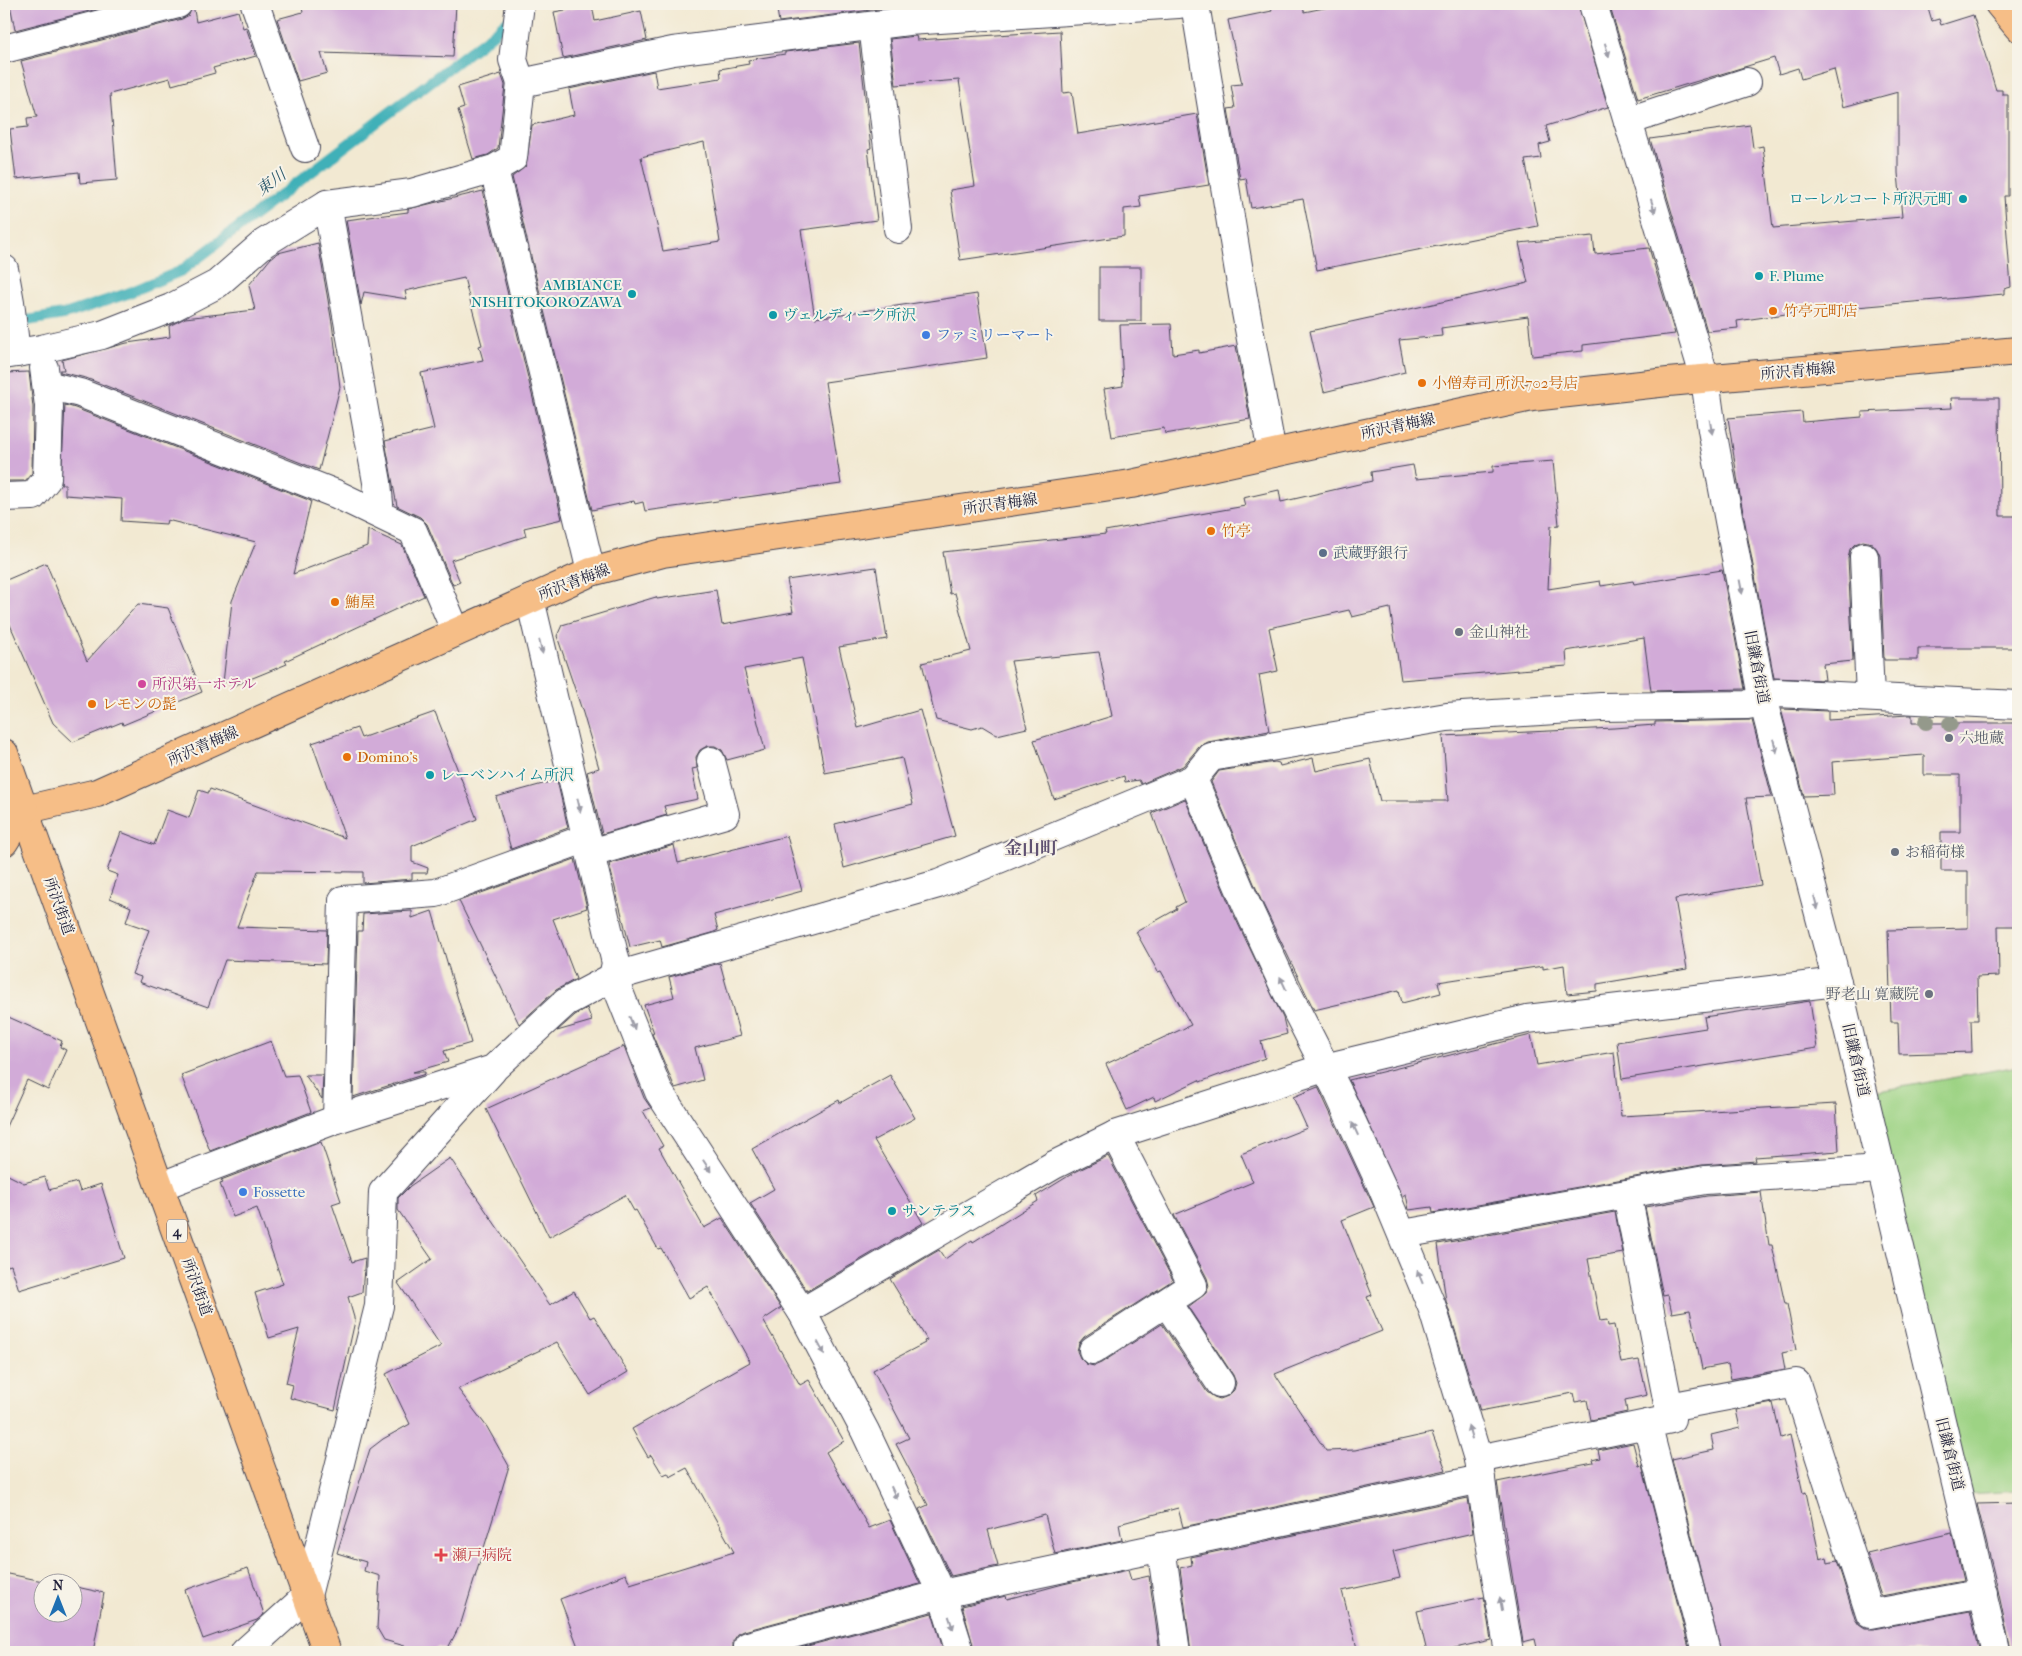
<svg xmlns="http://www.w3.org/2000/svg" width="2022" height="1656" font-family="'IM FELL French Canon','Noto Serif JP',serif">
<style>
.green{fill:#9dd384;stroke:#607a60}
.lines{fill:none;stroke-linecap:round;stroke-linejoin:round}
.stream{stroke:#3fb0b8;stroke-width:11}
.building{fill:#d2abd8;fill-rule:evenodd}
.minor-casing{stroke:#414052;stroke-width:30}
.major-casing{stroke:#414052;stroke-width:30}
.highway-casing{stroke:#414052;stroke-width:30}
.minor{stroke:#fff;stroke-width:28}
.major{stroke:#f6be87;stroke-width:28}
.highway{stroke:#f6be87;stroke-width:28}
.tree{fill:#94998b}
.oneway{fill:#9c9ca7}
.culture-dot{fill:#0f9aa8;stroke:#f7f3e8;stroke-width:2}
.food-dot{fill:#e8710a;stroke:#f7f3e8;stroke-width:2}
.shop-dot{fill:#3f7fe0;stroke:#f7f3e8;stroke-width:2}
.service-dot{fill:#5c6f8a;stroke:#f7f3e8;stroke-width:2}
.worship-dot{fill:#6b7280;stroke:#f7f3e8;stroke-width:2}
.hotel-dot{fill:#d1479c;stroke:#f7f3e8;stroke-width:2}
.health-dot{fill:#e0444e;stroke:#f7f3e8;stroke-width:2}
.labels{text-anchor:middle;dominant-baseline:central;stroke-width:4;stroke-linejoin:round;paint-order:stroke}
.shield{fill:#f7f3e8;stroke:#62616f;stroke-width:1}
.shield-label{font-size:14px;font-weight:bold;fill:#22223b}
.culture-label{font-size:15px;fill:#0d838f;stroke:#f7f3e8;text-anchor:start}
.food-label{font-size:15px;fill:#c56008;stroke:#f7f3e8;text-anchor:start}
.shop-label{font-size:15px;fill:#366cbe;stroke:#f7f3e8;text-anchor:start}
.street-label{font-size:15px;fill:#22223b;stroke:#f7f3e8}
.service-label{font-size:15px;fill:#4e5e75;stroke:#f7f3e8;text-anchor:start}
.worship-label{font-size:15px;fill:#5b616d;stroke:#f7f3e8;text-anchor:start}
.hotel-label{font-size:15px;fill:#b23c85;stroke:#f7f3e8;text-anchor:start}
.health-label{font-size:15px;fill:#be3a42;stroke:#f7f3e8;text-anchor:start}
.water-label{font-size:16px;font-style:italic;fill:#2e5b6d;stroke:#f7f3e8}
.quarter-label{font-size:18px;font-weight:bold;fill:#605272;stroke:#f7f3e8}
</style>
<rect width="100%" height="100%" fill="#f7f3e8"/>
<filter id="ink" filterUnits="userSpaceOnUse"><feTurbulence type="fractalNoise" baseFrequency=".02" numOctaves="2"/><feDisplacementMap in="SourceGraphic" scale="10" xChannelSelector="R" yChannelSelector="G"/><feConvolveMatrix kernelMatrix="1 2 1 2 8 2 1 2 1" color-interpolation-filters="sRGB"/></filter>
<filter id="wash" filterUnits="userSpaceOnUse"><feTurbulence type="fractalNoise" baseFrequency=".0096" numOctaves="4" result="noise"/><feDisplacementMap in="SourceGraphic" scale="20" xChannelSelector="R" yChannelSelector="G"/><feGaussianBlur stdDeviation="1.12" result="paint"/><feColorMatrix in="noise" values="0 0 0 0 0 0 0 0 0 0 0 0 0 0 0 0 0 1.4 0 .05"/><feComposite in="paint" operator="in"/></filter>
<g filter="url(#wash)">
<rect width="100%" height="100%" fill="#f2e9d2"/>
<path class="green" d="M2018 1066V1491L1969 1494 1874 1092Z"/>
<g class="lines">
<path class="stream" d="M13 323 66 314 126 294 181 271 484 41 514 16"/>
</g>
<g id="blocks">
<g class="building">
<path d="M10 4H117L15 30Z"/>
<path d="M193 4 196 22 238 11 243 28 246 27 256 56 213 68 215 73 172 85 170 78 110 94 117 180 80 183 79 172 16 179 10 129 28 127 27 118 37 117 21 61 182 19 189 15Z"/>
<path d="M321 4H456L453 57 321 53 327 73 298 81 277 19 303 12 302 9Z"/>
<path d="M776 4H909V5L779 22Z"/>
<path d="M1290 4H1303L1304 12 1344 4H1578L1608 107 1546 126 1550 142 1539 145 1541 158 1525 160 1538 226 1317 270 1303 199 1251 208 1246 178 1240 179 1228 109 1235 108 1231 85 1242 84 1228 20 1272 11 1271 8Z"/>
<path d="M1609 4H1927L1932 21 1939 19 1941 25 1973 15 1996 90H2002V94H2008V196H2004L2011 287 2004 289V294L1800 312 1737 321 1738 328 1707 331 1650 139 1750 125 1753 148 1763 146 1773 228 1902 217 1898 173V92L1843 107 1834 69 1801 79 1798 68 1779 74 1774 58 1638 99Z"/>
<path d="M592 5 595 21 641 11 647 40 563 58 554 12Z"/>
<path d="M1060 31 1063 93 1072 92 1078 134 1197 114 1209 185 1139 196 1141 207 1124 209V236L960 260 950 190 975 186 959 80 896 85 890 39 916 36 917 40Z"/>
<path d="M859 43 871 148 868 149 877 220 801 230 815 318 977 294 987 358 825 382 841 484 645 511 643 502 635 504 634 501 592 510 512 177 526 166 532 125 574 115 569 89 654 71 657 88 721 78 720 69 749 64 748 60 785 54V52ZM704 142 720 242 663 251 641 157Z"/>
<path d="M501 74 505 85 498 148 488 155 473 159 458 110 464 108 458 87Z"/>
<path d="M483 191 562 519 524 528 526 536 451 560 460 582 453 585 427 524 420 517 397 506 385 441 434 429 421 373 483 360 479 346 482 345 464 278 405 291 407 299 364 292 361 305 346 220 408 212V209Z"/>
<path d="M1593 236 1595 254 1649 248 1675 334 1583 345V351L1532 356 1528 316 1441 328 1442 336 1399 340 1405 372 1324 392 1310 331 1528 283 1519 243Z"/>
<path d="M318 243 332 323 340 387 319 470 86 378 60 372V370H64L62 360 127 343 170 337 169 326 185 318 255 310 249 285 271 258 278 253Z"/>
<rect x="1099" y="267" width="42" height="54"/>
<path d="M1171 324 1173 354 1199 350V353L1236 346 1250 419 1165 434 1164 428 1112 437 1104 389 1123 386 1120 325Z"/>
<path d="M29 372 33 407 32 473 25 481H4V373Z"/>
<path d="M1951 398H1999L2000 516H2018V648H1918V660H1884L1880 556 1877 549 1872 543 1863 541 1855 544 1850 549 1848 558 1853 661 1823 664 1825 680 1774 678 1740 496 1728 418 1802 412 1803 422 1862 417V412L1952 408Z"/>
<path d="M65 405 75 408 311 501 293 574 367 546 368 530 402 545 424 596 285 661 287 664 233 686V679L223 683 232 601 256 542 167 520 166 524 121 521 122 499 65 495V484H61Z"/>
<path d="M1553 461 1559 525 1551 526 1548 589 1600 581 1601 586 1633 581 1634 584 1722 570 1745 689 1651 691 1644 638 1566 651 1567 666 1401 680 1390 608 1352 617 1349 610 1269 628 1278 671 1259 675 1269 731 1208 742 1199 747 1183 766 1141 784 1139 780 1125 782 1124 776 1054 799 1034 740 1112 716 1099 652 1011 661 1027 728 997 735 982 726 972 729 936 720 922 663 971 651 955 593 950 594 943 552 1106 534 1105 531 1245 506 1243 498 1279 490 1281 502 1372 481 1371 472 1413 465 1416 479 1493 472V466Z"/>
<path d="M46 563 87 661 138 604 168 608 202 692 123 725 122 722 73 742 53 723 4 611V581Z"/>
<path d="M876 567 887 639 839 647 858 728 920 710 955 836 844 868 835 824 913 804 902 758 825 773 802 658 744 669 765 750 727 760 722 750 715 746H707L700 750 696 757 697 768 692 769 698 799 664 806 667 815 602 834 587 772 599 768 583 713 557 636 562 625 656 597 657 599 716 590 722 625 793 612 787 580Z"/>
<path d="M1781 709 1828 711V720L1908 715H1912V723H2018V926H1998L1999 976 1977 977 1978 1020H1971L1972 1052 1899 1054 1898 1022H1891L1888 930 1968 928V871H1941V832H1960V775H1924V755L1832 762 1834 795 1804 796Z"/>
<path d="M435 712 477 819 412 846V862L428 868 427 873H412V879L363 883V872L258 871 237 927 327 930 326 964 225 960 208 1007 139 982 141 977 132 974 149 930 126 922 131 907 110 898 118 875 107 871 121 832 154 845 167 810 189 818 199 790 208 793 210 789 345 838 312 743 357 728 361 738Z"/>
<path d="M1752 720 1772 797 1746 798 1761 885 1675 899 1687 969 1597 984V991L1567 994 1564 965 1543 969V966L1438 982 1441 993 1402 1003 1399 990 1314 1010 1261 900 1211 782 1219 771 1275 762 1279 763 1280 766 1313 758 1316 771 1370 759 1380 801H1448L1443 736 1614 728 1655 725V722Z"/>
<path d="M557 780 568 828 511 849 496 797Z"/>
<path d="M1185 799 1233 913 1283 1018 1287 1034 1261 1041 1265 1058 1200 1082 1199 1080 1155 1101 1154 1097 1127 1110 1106 1064 1191 1025 1161 971 1158 972 1136 932 1177 909 1176 907 1185 902 1152 813Z"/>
<path d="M787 836 802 891 714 915 718 930 712 933 662 947 660 940 630 947 609 864 674 845 678 863Z"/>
<path d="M575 859 587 908 553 919 576 979 556 990 519 1024 459 901Z"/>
<path d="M412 911V918L432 911 471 1043 444 1051 448 1062 413 1072H425V1074L353 1097 358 931H362L363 914Z"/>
<path d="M720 963 740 1036 695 1048 703 1080 675 1088 652 1034 654 1033 644 1005 674 997 669 977Z"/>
<path d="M1810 1001 1817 1048 1622 1079 1617 1042 1706 1028 1704 1017Z"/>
<path d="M587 1008 592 1021 557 1031 575 1015Z"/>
<path d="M4 1015 62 1041 60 1047 66 1050 48 1090 27 1080 4 1131Z"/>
<path d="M1531 1035 1537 1065 1614 1052 1621 1116 1836 1104 1839 1151 1755 1157 1756 1161 1702 1165 1433 1213 1432 1207 1409 1210 1406 1194 1402 1196 1349 1080Z"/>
<path d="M271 1041 284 1076 298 1075 311 1112 210 1151 181 1075Z"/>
<path d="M624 1046 644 1098 651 1108 643 1111 663 1146 659 1148 704 1228 722 1218 781 1308 763 1320 800 1385 809 1380 844 1441 826 1452 869 1528 890 1520 920 1584 744 1631 738 1634 733 1641V1652H580L560 1599 626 1574 630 1584 734 1552 687 1468 670 1477 668 1473 663 1475 651 1455 648 1457 632 1429 750 1362 708 1287 689 1298 661 1248 658 1249 636 1210 634 1211 625 1195 549 1237 486 1109Z"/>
<path d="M305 1075H323L322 1099Z"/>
<path d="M890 1075 915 1118 874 1140 923 1223 807 1291 750 1203 774 1189 752 1149 839 1100 840 1103Z"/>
<path d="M1318 1087 1374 1207 1342 1220 1372 1295 1367 1297 1382 1331 1275 1374 1326 1451 1355 1450 1432 1433 1446 1470 1183 1527 1178 1508 1119 1524 1122 1540 1055 1554 1045 1515 988 1530 998 1566 951 1576 919 1509 928 1505 896 1444 909 1438 873 1370 925 1343 924 1341 927 1340 890 1279 939 1250 945 1259 972 1240 973 1242 1038 1201 1036 1196 1075 1172 1108 1156 1173 1280 1084 1337 1079 1343 1077 1351 1080 1358 1086 1364 1094 1366 1101 1363 1162 1324 1207 1392 1214 1397 1220 1399 1228 1396 1234 1390 1236 1383 1233 1375 1188 1307 1206 1293 1209 1286 1207 1278 1174 1215 1253 1182 1241 1154 1307 1128 1293 1097Z"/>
<path d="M321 1142 341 1201 332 1204 352 1262 365 1258 362 1292 348 1297 355 1321 335 1410 290 1398 293 1385 286 1383 299 1329 269 1338 255 1293 283 1284 257 1208 233 1217 220 1184 223 1183 221 1180Z"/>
<path d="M450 1158 550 1305 574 1291 590 1318 594 1316 628 1372 590 1395 557 1342 458 1389 487 1427 509 1466 461 1623 447 1650 438 1647 432 1652H425L384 1640 377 1628 380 1576 364 1571 366 1562 337 1553 370 1449 383 1439 410 1424 386 1374 441 1346 398 1283 432 1259 398 1210V1198L410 1186Z"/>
<path d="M4 1173 24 1183 45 1177 49 1190 77 1182 80 1191 101 1184 124 1258 19 1290 11 1265 4 1267Z"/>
<path d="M1761 1192 1769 1245H1772L1785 1304H1787L1796 1350 1782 1353 1785 1369 1731 1379 1728 1364 1702 1369 1690 1310 1672 1313 1668 1295 1663 1296 1645 1207 1707 1196Z"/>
<path d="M1615 1212 1623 1253 1588 1259 1600 1321 1607 1320 1608 1326 1614 1325 1621 1363 1639 1360 1647 1395 1625 1400 1627 1412 1591 1420 1587 1400 1575 1402 1573 1393 1480 1411 1446 1301 1438 1244Z"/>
<path d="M1773 1403 1781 1438 1790 1435 1803 1493 1806 1492 1820 1559 1827 1557 1828 1563 1837 1561 1855 1619 1859 1625 1865 1629H1873L1970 1611 1980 1652H1721L1672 1459 1714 1450 1711 1435 1740 1428 1736 1410Z"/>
<path d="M1633 1443 1639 1466 1642 1465 1690 1652H1538L1535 1639 1523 1642 1497 1482 1593 1463 1592 1460 1600 1458 1598 1450Z"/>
<path d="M1468 1498 1473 1533 1393 1551 1400 1578 1342 1591 1358 1652H1191L1180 1568 1192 1565 1191 1557Z"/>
<path d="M2018 1503V1652H2011L1998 1590 1977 1504Z"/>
<path d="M1952 1533 1963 1581 1881 1596 1867 1553Z"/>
<path d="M248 1568 264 1614 257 1620 203 1639 185 1590Z"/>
<path d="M1128 1570 1131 1580 1149 1576 1160 1652H975L962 1606 1006 1596 1007 1599 1063 1584Z"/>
<path d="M4 1573 57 1584H42V1614H72V1586L104 1593 93 1652H4Z"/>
<path d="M1484 1597 1491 1640 1437 1652H1427L1417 1611Z"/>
<path d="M932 1613 944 1652H785Z"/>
</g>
</g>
</g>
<g filter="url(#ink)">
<use href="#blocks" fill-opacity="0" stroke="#414052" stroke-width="1"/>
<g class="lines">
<defs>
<g id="minor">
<path d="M255 4 305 148"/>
<path d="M520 4 513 60 521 83"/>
<path d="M1195 4 1243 296 1272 453"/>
<path d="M1593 4 1705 379 1712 430 1762 697 1837 982 1996 1652"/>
<path d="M873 26 898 229"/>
<path d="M4 49 178 4"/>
<path d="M1628 121 1747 82"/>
<path d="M494 169 591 572"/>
<path d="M327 204 377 482 380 514"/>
<path d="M4 269 10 302 16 353"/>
<path d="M4 355 41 349 102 335 171 308 217 284 264 243 327 204 412 193 494 169 513 158 521 83 673 51 908 21 1179 4"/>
<path d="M47 385 80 393 336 494 413 531 456 632"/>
<path d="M4 497 33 496 47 479 49 406 44 368"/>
<path d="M1864 557 1870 697"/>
<path d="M530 599 616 963 613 977 659 1092 802 1312 865 1431 942 1594 960 1652"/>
<path d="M1193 779 1247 906 1285 988 1339 1094 1382 1187 1432 1307 1478 1459 1489 1536 1509 1652"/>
<path d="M591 853 725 814 711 761"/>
<path d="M337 1119 343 900 436 893 587 838"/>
<path d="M161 1186 337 1119 493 1069 566 1002 613 977 938 884 1193 779 1211 757 1447 717 1601 707 1748 705 1762 697 1777 693 2018 705"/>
<path d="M1403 1234 1705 1180 1881 1169"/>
<path d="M1167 1303 1220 1383"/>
<path d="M802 1312 1054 1165 1115 1135 1324 1068 1527 1019 1837 982"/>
<path d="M1093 1350 1193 1285 1115 1135"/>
<path d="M1669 1407 1796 1383 1870 1614 1983 1593"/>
<path d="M1647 1424 1706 1652"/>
<path d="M1478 1459 1671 1419 1627 1194"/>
<path d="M1161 1547 1176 1652"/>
<path d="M245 1652 307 1596 379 1306 383 1192 492 1071"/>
<path d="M749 1652 748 1646 942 1594 1481 1479"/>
</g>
<g id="major">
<path d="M1999 4 2018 27"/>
<path d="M24 810 97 793 591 572 663 553 1131 484 1532 397 1668 382 2018 351"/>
<path d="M24 810 327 1652"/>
<path d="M4 842 24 810"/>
</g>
<path id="highway" d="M4 753 24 810 4 812"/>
</defs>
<use href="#minor" class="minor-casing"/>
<use href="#major" class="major-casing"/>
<use href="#highway" class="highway-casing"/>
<use href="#minor" class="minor"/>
<use href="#major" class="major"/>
<use href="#highway" class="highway"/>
</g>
<g class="tree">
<circle cx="1926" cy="722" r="8"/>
<circle cx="1950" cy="724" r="8"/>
</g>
<defs><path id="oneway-solid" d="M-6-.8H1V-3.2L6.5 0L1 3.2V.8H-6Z" transform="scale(1.25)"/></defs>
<g class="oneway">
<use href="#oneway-solid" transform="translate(1607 50) rotate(73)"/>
<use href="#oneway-solid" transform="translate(1653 206) rotate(73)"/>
<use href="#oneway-solid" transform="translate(1711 427) rotate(80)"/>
<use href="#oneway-solid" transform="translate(1741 587) rotate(79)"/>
<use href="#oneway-solid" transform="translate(541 647) rotate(77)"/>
<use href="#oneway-solid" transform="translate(1775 746) rotate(75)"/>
<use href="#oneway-solid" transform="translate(579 805) rotate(77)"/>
<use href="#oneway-solid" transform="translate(1816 903) rotate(75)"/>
<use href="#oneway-solid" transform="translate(1283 983) rotate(-115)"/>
<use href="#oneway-solid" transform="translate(632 1023) rotate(68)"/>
<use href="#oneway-solid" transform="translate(1355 1129) rotate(-115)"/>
<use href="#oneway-solid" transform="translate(707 1166) rotate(57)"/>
<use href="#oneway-solid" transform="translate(1420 1277) rotate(-112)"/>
<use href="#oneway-solid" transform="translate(821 1348) rotate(62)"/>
<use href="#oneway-solid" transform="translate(1470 1432) rotate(-106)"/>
<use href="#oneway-solid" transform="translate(894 1493) rotate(65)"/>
<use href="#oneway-solid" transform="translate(1501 1604) rotate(-100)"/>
<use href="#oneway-solid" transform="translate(951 1623) rotate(72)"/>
</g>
</g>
<g class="culture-dot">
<circle cx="1963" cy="199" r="5"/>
<circle cx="1759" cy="276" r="5"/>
<circle cx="632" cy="294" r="5"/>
<circle cx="773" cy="315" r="5"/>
<circle cx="430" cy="775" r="5"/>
<circle cx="892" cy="1211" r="5"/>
</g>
<g class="food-dot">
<circle cx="1773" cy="311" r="5"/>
<circle cx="1422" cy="383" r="5"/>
<circle cx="1211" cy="531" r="5"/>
<circle cx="335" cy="602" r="5"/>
<circle cx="92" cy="704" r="5"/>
<circle cx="347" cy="757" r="5"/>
</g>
<g class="shop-dot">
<circle cx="926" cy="335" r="5"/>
<circle cx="243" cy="1192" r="5"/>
</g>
<circle class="service-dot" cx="1323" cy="553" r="5"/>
<g class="worship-dot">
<circle cx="1459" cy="632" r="5"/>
<circle cx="1949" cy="738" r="5"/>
<circle cx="1895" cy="852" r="5"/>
<circle cx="1929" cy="994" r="5"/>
</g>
<circle class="hotel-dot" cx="142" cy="684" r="5"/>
<path class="health-dot" d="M438.5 1547.5h5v5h5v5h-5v5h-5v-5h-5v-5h5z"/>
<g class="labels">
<rect class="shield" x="167" y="1219.5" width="20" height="23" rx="4"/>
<g class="shield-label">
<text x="177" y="1231">4</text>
</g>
<g class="culture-label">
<text x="1953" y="199" text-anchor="end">ローレルコート所沢元町</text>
<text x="1769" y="276">F. Plume</text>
<text x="622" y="285" text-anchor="end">AMBIANCE<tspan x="622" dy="17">NISHITOKOROZAWA</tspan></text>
<text x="783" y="315">ヴェルディーク所沢</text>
<text x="440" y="775">レーベンハイム所沢</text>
<text x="902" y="1211">サンテラス</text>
</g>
<g class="food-label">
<text x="1783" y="311">竹亭元町店</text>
<text x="1432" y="383">小僧寿司 所沢702号店</text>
<text x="1221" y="531">竹亭</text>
<text x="345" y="602">鮪屋</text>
<text x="102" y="704">レモンの髭</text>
<text x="357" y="757">Domino's</text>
</g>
<g class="shop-label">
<text x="936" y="335">ファミリーマート</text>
<text x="253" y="1192">Fossette</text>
</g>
<g class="street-label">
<text transform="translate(1798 371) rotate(-5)">所沢青梅線</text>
<text transform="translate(1398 426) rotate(-12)">所沢青梅線</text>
<text transform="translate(1000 504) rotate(-8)">所沢青梅線</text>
<text transform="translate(574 582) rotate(-21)">所沢青梅線</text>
<text transform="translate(1757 667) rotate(79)">旧鎌倉街道</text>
<text transform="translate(203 746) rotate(-24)">所沢青梅線</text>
<text transform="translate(59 906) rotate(70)">所沢街道</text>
<text transform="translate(1856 1060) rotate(77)">旧鎌倉街道</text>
<text transform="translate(197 1287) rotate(70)">所沢街道</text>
<text transform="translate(1950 1454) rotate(76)">旧鎌倉街道</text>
</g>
<g class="service-label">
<text x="1333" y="553">武蔵野銀行</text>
</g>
<g class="worship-label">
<text x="1469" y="632">金山神社</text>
<text x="1959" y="738">六地蔵</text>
<text x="1905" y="852">お稲荷様</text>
<text x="1919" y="994" text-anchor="end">野老山 寛藏院</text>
</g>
<g class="hotel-label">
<text x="152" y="684">所沢第一ホテル</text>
</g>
<g class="health-label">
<text x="452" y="1555">瀬戸病院</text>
</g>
<g class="water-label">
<text transform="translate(271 182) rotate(-37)">東川</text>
</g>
<g class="quarter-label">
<text x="1031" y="848">金山町</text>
</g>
</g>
<rect width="2022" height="1656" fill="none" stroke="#f7f3e8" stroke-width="20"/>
<g transform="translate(58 1598)"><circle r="24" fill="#f7f3e8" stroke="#a29fa3"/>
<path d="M0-4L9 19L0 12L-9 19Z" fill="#1f6fb2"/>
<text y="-8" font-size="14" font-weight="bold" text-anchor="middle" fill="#22223b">N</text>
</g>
</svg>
